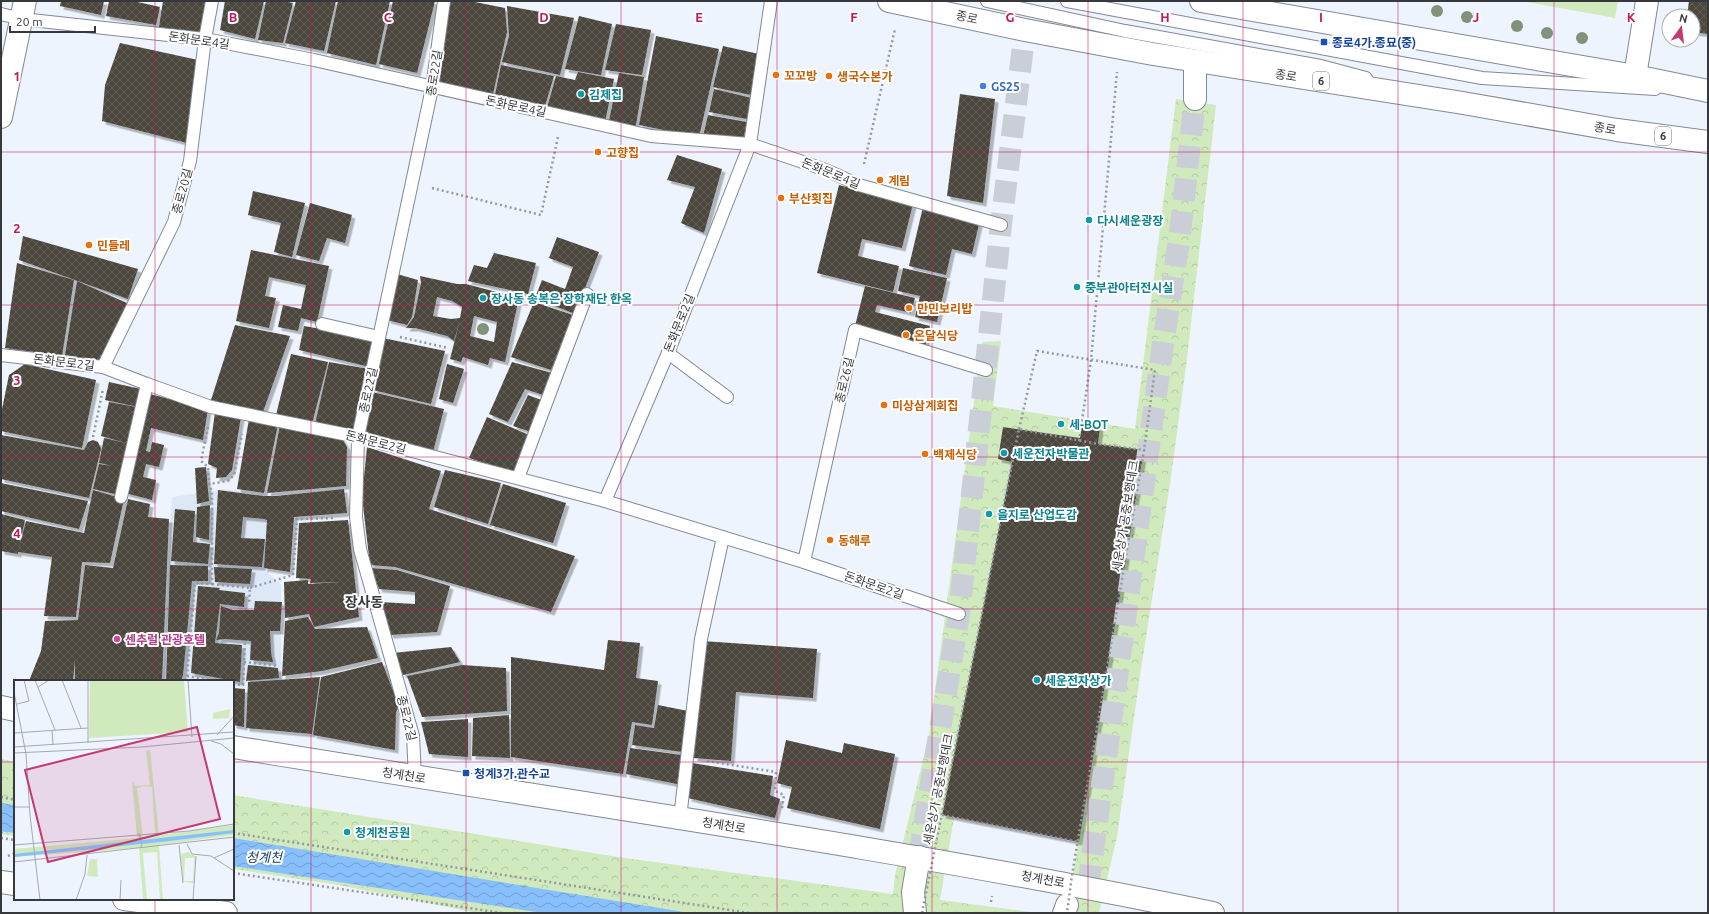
<svg xmlns="http://www.w3.org/2000/svg" width="1709" height="914" font-family="Ubuntu,'Noto Sans KR',sans-serif">
<style>
.built{fill:#dde8f7}
.park{fill:url(#park-crowns)}
.garden{fill:#d0eabe}
.water{fill:url(#water-waves)}
.building{fill:url(#building-cross-hatch);fill-rule:evenodd;filter:url(#shadow)}
.lines{fill:none;stroke-linecap:round;stroke-linejoin:round}
.minor-tunnel{stroke:#c9ced7;stroke-width:22;stroke-dasharray:22 11;stroke-linecap:butt}
.service-casing{stroke:#838992;stroke-width:14}
.minor-casing{stroke:#838992;stroke-width:24}
.secondary-casing{stroke:#838992;stroke-width:24}
.primary-casing{stroke:#838992;stroke-width:24}
.path{stroke:#9498a0;stroke-width:2.5;stroke-dasharray:2 3;stroke-linecap:butt}
.service{stroke:#fff;stroke-width:12}
.minor{stroke:#fff;stroke-width:22}
.secondary{stroke:#fff;stroke-width:22}
.primary{stroke:#fff;stroke-width:22}
.path-bridge{stroke:#9498a0;stroke-width:2.5;stroke-dasharray:2 3;stroke-linecap:butt}
.tree{fill:#81927b}
.grid{fill:none;stroke:#c2185b;stroke-width:1;stroke-opacity:0.55}
.transit-dot{fill:#1a4fb4;stroke:#fff;stroke-width:1.5}
.food-dot{fill:#e8710a;stroke:#fff;stroke-width:1.5}
.shop-dot{fill:#3f7fe0;stroke:#fff;stroke-width:1.5}
.culture-dot{fill:#0f9aa8;stroke:#fff;stroke-width:1.5}
.hotel-dot{fill:#d1479c;stroke:#fff;stroke-width:1.5}
.labels{text-anchor:middle;dominant-baseline:central;stroke-width:4;stroke-linejoin:round;paint-order:stroke}
.shield{fill:#fff;stroke:#727476;stroke-width:1}
.shield-label{font-size:11px;font-weight:bold;fill:#36383c}
.street-label{font-size:12px;fill:#36383c;stroke:#fff}
.transit-label{font-size:12px;font-weight:bold;fill:#164399;stroke:#fff;text-anchor:start}
.food-label{font-size:12px;font-weight:bold;fill:#c56008;stroke:#fff;text-anchor:start}
.shop-label{font-size:12px;font-weight:bold;fill:#366cbe;stroke:#fff;text-anchor:start}
.culture-label{font-size:12px;font-weight:bold;fill:#0d838f;stroke:#fff;text-anchor:start}
.hotel-label{font-size:12px;font-weight:bold;fill:#b23c85;stroke:#fff;text-anchor:start}
.water-label{font-size:13px;font-style:italic;fill:#11395f;stroke:#fff}
.quarter-label{font-size:14px;font-weight:bold;fill:#36383c;stroke:#fff}
.inset-road{fill:none;stroke:#a4a9b0;stroke-width:1}
.view{fill:#c5396e;fill-opacity:0.15;stroke:#c5396e;stroke-width:2}
.inset-edge{fill:none;stroke:#36383c;stroke-width:2}
.grid-label{font-size:13px;text-anchor:middle;font-weight:bold;fill:#c2185b;stroke:#fff;stroke-width:4;stroke-linejoin:round;paint-order:stroke}
</style>
<defs>
<pattern id="park-crowns" width="20" height="18" patternUnits="userSpaceOnUse"><rect width="20" height="18" fill="#d0eabe"/><path d="M2 6a3 3 0 1 1 6 0M12 15a3 3 0 1 1 6 0" fill="none" stroke="#b3c9a4"/></pattern>
<pattern id="water-waves" width="16" height="10" patternUnits="userSpaceOnUse"><rect width="16" height="10" fill="#88c0fd"/><path d="M0 5q4-4 8 0t8 0" fill="none" stroke="#709dce"/></pattern>
<pattern id="building-cross-hatch" width="8" height="8" patternUnits="userSpaceOnUse"><rect width="8" height="8" fill="#4c463e"/><path d="M0 0l8 8M0 8l8-8" fill="none" stroke="#645f59"/></pattern>
<filter id="shadow"><feDropShadow dx="3.5" dy="3.5" stdDeviation="0" flood-color="#0004"/></filter>
</defs>
<rect width="100%" height="100%" fill="#eef4fe"/>
<path class="built" d="M225 489 265 494 269 574 281 584V679L245 683 244 688 233 686V681H163L172 497Z"/>
<g class="park">
<path d="M1176 99 1216 105 1187 359 1170 484 1140 676 1117 837 1099 913H1064L1071 886 1144 451 1098 444 1100 427 1082 425 1079 441 1003 427 998 459 1012 462 942 815 954 818 940 900 1040 913H477L344 886 233 869V795L618 857 893 894 895 875 929 735 982 342 1001 341 993 406 1135 429Z"/>
<path d="M1 759 15 762V836L1 834Z"/>
</g>
<path class="garden" d="M1521 1H1618L1615 18Z"/>
<g class="water">
<path d="M1 803 15 805V833L1 831Z"/>
<path d="M233 838 690 913H543L233 866Z"/>
</g>
<g class="building">
<path d="M61 1H104L101 15 60 6Z"/>
<path d="M109 1H133L160 7 156 25 106 16Z"/>
<path d="M163 1H208L204 34 159 27Z"/>
<path d="M225 1H264L255 39 220 30Z"/>
<path d="M266 1H283L293 3 283 43 258 40Z"/>
<path d="M296 1H336L324 51 285 43Z"/>
<path d="M338 1H390L376 65 327 53Z"/>
<path d="M393 1H435L417 73 379 64Z"/>
<path d="M448 1H470L505 8 507 32 493 94 435 83Z"/>
<path d="M1689 1H1708V34L1693 32V16H1687Z"/>
<path d="M507 6 574 18 560 75 502 62 509 36Z"/>
<path d="M579 16 612 24 601 75 565 69Z"/>
<path d="M616 24 651 30 642 75 605 70Z"/>
<path d="M656 36 719 49 699 137 639 125Z"/>
<path d="M120 43 198 60 187 143 102 121 105 85Z"/>
<path d="M723 46 759 54 751 95 713 87Z"/>
<path d="M501 65 554 76 545 106 495 95Z"/>
<path d="M578 72 614 79 605 122 547 108 556 76 575 80Z"/>
<path d="M619 73 644 77 635 131 608 125Z"/>
<path d="M714 89 752 98 747 119 709 112Z"/>
<path d="M960 94 995 99 983 203 947 196Z"/>
<path d="M708 115 747 122 743 141 703 136Z"/>
<path d="M677 155 722 169 704 233 681 223 695 187 667 180Z"/>
<path d="M839 185 913 204 902 248 862 239 858 256 899 266 893 292 817 273Z"/>
<path d="M253 191 305 203 292 257 274 252 281 223 248 215Z"/>
<path d="M310 203 352 215 345 243 327 238 319 261 296 255Z"/>
<path d="M923 207 980 220 972 254 952 249 946 275 909 266Z"/>
<path d="M23 236 138 269 128 299 19 260Z"/>
<path d="M557 237 599 252 575 314 535 298 542 280 565 289 573 267 549 258Z"/>
<path d="M251 250 329 266 317 322 301 318 298 331 278 327 283 305 301 309 306 285 269 277 265 296 276 298 269 328 236 321Z"/>
<path d="M494 253 536 263 528 294 468 281 474 265 487 268Z"/>
<path d="M17 263 74 280 62 356 5 348Z"/>
<path d="M903 268 947 278 937 322 915 317 920 296 898 291Z"/>
<path d="M397 274 418 280 412 317 407 325 387 320Z"/>
<path d="M420 276 457 284H466L519 298 505 362 490 358 488 365 463 357 461 362 450 359 460 320 454 341 447 336 415 328H406L414 317 421 283ZM437 297 452 301 462 307 460 318 451 319 433 316ZM474 316 497 322 494 342 470 336Z"/>
<path d="M77 281 127 303 102 361 65 355Z"/>
<path d="M865 286 915 298 911 313 877 305 875 312 930 326 925 347 854 330Z"/>
<path d="M534 302 573 315 551 370 511 357Z"/>
<path d="M235 325 290 336 263 412 211 400Z"/>
<path d="M304 326 377 339 370 367 299 350Z"/>
<path d="M383 338 445 351 431 404 373 390Z"/>
<path d="M291 354 328 362 312 424 276 415Z"/>
<path d="M329 362 369 369 354 431 315 424Z"/>
<path d="M512 362 552 373 543 395 525 389 508 422 489 414Z"/>
<path d="M25 364 96 380 82 448 1 431V414L9 375Z"/>
<path d="M447 364 464 369 453 403 439 399Z"/>
<path d="M109 382 141 389 138 407 105 400Z"/>
<path d="M372 392 444 409 433 452 362 436Z"/>
<path d="M150 394 208 409 203 440 151 428 146 451 150 452 152 442 164 445 159 467 146 464 143 477 156 480 152 500 125 493Z"/>
<path d="M528 395 544 401 531 432 513 426Z"/>
<path d="M109 402 136 407 119 495 93 489 99 464 113 466 99 463 104 438 126 443 101 436Z"/>
<path d="M215 412 241 417 232 470 226 477 216 478 217 468 208 464Z"/>
<path d="M487 417 529 435 514 472 469 458Z"/>
<path d="M249 419 278 424 264 493 237 489Z"/>
<path d="M280 425 341 437 347 447 346 486 267 493Z"/>
<path d="M1082 425 1100 427 1098 444 1144 450 1079 842 942 815 1012 462 998 459 1003 427 1080 438Z"/>
<path d="M1 435 84 450 88 442 93 440 98 442 101 449 89 498 1 479Z"/>
<path d="M367 447 441 471 429 509 575 556 551 612 395 567 370 565 362 497Z"/>
<path d="M206 467 209 501 197 504 195 468Z"/>
<path d="M445 470 501 483 488 524 434 507Z"/>
<path d="M1 483 88 501 79 529 1 511Z"/>
<path d="M503 484 566 503 553 543 490 525Z"/>
<path d="M344 489 347 513 294 517 290 572 264 568 267 520 264 519 243 517 241 538 265 539 262 567 214 564 218 490 264 496H276Z"/>
<path d="M93 490 124 499 110 563 82 562 76 617 44 616 52 557 18 552V554L1 551V514L25 520 19 548 26 521 84 533Z"/>
<path d="M128 499 150 504 148 517 169 519 162 681H75V660L73 681H29L41 651 45 621 78 620 85 565 113 568Z"/>
<path d="M210 505 209 540 196 537 197 507Z"/>
<path d="M175 509 195 511 193 542 210 544 208 564 171 561Z"/>
<path d="M348 520 359 617 314 627 309 614 285 618 284 582 308 580V584L340 582 310 583 311 579 296 578 299 523Z"/>
<path d="M170 565 208 566V581H192L183 675 181 681H166Z"/>
<path d="M214 567 252 569 250 584 215 582Z"/>
<path d="M371 568 397 570 450 586 437 632 390 635 380 602 415 604V592L379 589Z"/>
<path d="M198 586 220 588 219 590 245 593 244 607 220 604 215 643 242 645 240 682 191 673Z"/>
<path d="M255 601 282 602 280 631H270L271 652 273 662 250 660 251 641 225 639 216 640 219 633 221 606 233 610H254Z"/>
<path d="M308 617 315 629 367 627 378 658 322 671 282 676 285 621Z"/>
<path d="M608 640 640 643 636 678 658 681 652 725 632 722 623 774 511 757V657L604 670Z"/>
<path d="M702 641 817 649 813 698 736 692 731 761 694 758Z"/>
<path d="M451 647 460 662 403 675 393 653Z"/>
<path d="M382 662 399 706 396 712 395 750 313 735 321 677Z"/>
<path d="M248 665 278 668 279 678 246 681Z"/>
<path d="M462 665 506 668 507 711 422 717 407 676Z"/>
<path d="M320 677 312 734 246 728 248 682Z"/>
<path d="M233 688 245 689 244 727 233 725Z"/>
<path d="M658 705 688 711 682 752 632 745 635 725 654 728Z"/>
<path d="M509 715 510 758 472 756 473 718Z"/>
<path d="M468 719V757L429 754 421 722Z"/>
<path d="M786 740 842 753 844 743 895 754 880 829 787 808 792 787 777 783Z"/>
<path d="M630 748 682 755 677 784 626 774Z"/>
<path d="M692 763 773 776 770 795 780 799 775 818 688 798Z"/>
</g>
<g class="lines">
<g class="minor-tunnel">
<path d="M919 857 959 614 1001 225 1025 30"/>
<path d="M1088 887 1163 344 1180 233 1195 99"/>
</g>
<defs>
<g id="service">
<path d="M987 1 1125 31 1321 66 1366 78"/>
<path d="M1067 1 1482 78 1655 89"/>
<path d="M1 14 22 19 205 39 314 60 651 136 750 144 826 170 859 185 1001 225"/>
<path d="M322 324 379 337"/>
<path d="M668 353 727 397"/>
<path d="M1 355 103 367 147 384 211 407 358 437 605 501 804 562 959 614"/>
<path d="M103 367 174 222 190 161 205 39 212 1"/>
<path d="M518 478 587 294"/>
<path d="M121 497 147 384"/>
<path d="M605 501 670 348 750 144 771 1"/>
<path d="M804 562 855 330 986 370"/>
<path d="M415 777 413 736 360 549 356 517 358 437 432 88 444 1"/>
<path d="M680 818 701 639 723 537"/>
</g>
<g id="minor">
<path d="M1635 76 1647 1"/>
<path d="M1195 99V61"/>
<path d="M915 913 913 892 919 857"/>
<path d="M1064 913 1067 905"/>
</g>
<path id="secondary" d="M1 117 25 1"/>
<g id="primary">
<path d="M889 1 1025 30 1153 54 1463 103 1617 130 1708 142"/>
<path d="M1201 1 1635 76 1708 91"/>
<path d="M1 707 15 710"/>
<path d="M233 747C560 801 888 846 1213 913"/>
<path d="M1 882 15 884"/>
<path d="M124 899 226 913"/>
</g>
</defs>
<use href="#service" class="service-casing"/>
<use href="#minor" class="minor-casing"/>
<use href="#secondary" class="secondary-casing"/>
<use href="#primary" class="primary-casing"/>
<g class="path">
<path d="M864 164 895 29"/>
<path d="M432 188 541 215 558 137"/>
<path d="M400 337 448 348"/>
<path d="M208 427 201 461 208 467 209 484"/>
<path d="M1019 429 1037 351 1155 370 1144 450"/>
<path d="M93 437 103 389"/>
<path d="M1079 441 1091 360 1117 72"/>
<path d="M212 584 250 588 249 604"/>
<path d="M250 588 293 575 297 519 335 518"/>
<path d="M244 662 279 666"/>
<path d="M187 676 217 681"/>
<path d="M185 681 187 676 195 583 212 584V492L209 484 228 481 234 475 242 434"/>
<path d="M233 684 243 685 245 643"/>
<path d="M707 761 776 772 775 791 784 795 782 808"/>
<path d="M1 797 15 800"/>
<path d="M942 815 1079 842"/>
<path d="M233 833 749 913"/>
<path d="M1 838 15 840"/>
<path d="M8 856 15 853"/>
<path d="M233 873 502 913"/>
<path d="M991 902 992 896"/>
</g>
<use href="#service" class="service"/>
<use href="#minor" class="minor"/>
<use href="#secondary" class="secondary"/>
<use href="#primary" class="primary"/>
<path class="path-bridge" d="M922 913 1019 429 1098 444 1144 450 1072 875 1067 913"/>
</g>
<g class="tree">
<circle cx="1437" cy="11" r="6"/>
<circle cx="1467" cy="17" r="6"/>
<circle cx="1517" cy="26" r="6"/>
<circle cx="1547" cy="33" r="6"/>
<circle cx="1582" cy="38" r="6"/>
<circle cx="483" cy="329" r="6"/>
</g>
<path class="grid" d="M155 1V681M311 1V913M466 1V913M621 1V913M777 1V913M932 1V913M1088 1V913M1243 1V913M1398 1V913M1554 1V913M1 152H1708M1 305H1708M1 457H1708M1 609H1708M1 762H15M233 762H1708M155 899V913"/>
<g class="transit-dot">
<rect x="1320" y="38" width="8" height="8" rx="2"/>
<rect x="462" y="769" width="8" height="8" rx="2"/>
</g>
<g class="food-dot">
<circle cx="776" cy="75" r="4"/>
<circle cx="829" cy="76" r="4"/>
<circle cx="598" cy="152" r="4"/>
<circle cx="880" cy="180" r="4"/>
<circle cx="781" cy="198" r="4"/>
<circle cx="89" cy="245" r="4"/>
<circle cx="909" cy="308" r="4"/>
<circle cx="906" cy="335" r="4"/>
<circle cx="884" cy="405" r="4"/>
<circle cx="925" cy="454" r="4"/>
<circle cx="830" cy="540" r="4"/>
</g>
<circle class="shop-dot" cx="983" cy="86" r="4"/>
<g class="culture-dot">
<circle cx="581" cy="94" r="4"/>
<circle cx="1089" cy="220" r="4"/>
<circle cx="1077" cy="287" r="4"/>
<circle cx="483" cy="298" r="4"/>
<circle cx="1061" cy="424" r="4"/>
<circle cx="1004" cy="453" r="4"/>
<circle cx="989" cy="514" r="4"/>
<circle cx="1037" cy="680" r="4"/>
<circle cx="347" cy="832" r="4"/>
</g>
<circle class="hotel-dot" cx="117" cy="639" r="4"/>
<g class="labels">
<g class="shield">
<rect x="1313" y="72" width="16" height="18" rx="3"/>
<rect x="1655" y="127" width="16" height="18" rx="3"/>
</g>
<g class="shield-label">
<text x="1321" y="81">6</text>
<text x="1663" y="136">6</text>
</g>
<g class="street-label">
<text transform="translate(967 17) rotate(12)">종로</text>
<text transform="translate(199 40) rotate(8)">돈화문로4길</text>
<text transform="translate(434 73) rotate(-81)">종로22길</text>
<text transform="translate(1286 75) rotate(9)">종로</text>
<text transform="translate(516 106) rotate(12)">돈화문로4길</text>
<text transform="translate(1605 128) rotate(10)">종로</text>
<text transform="translate(831 173) rotate(22)">돈화문로4길</text>
<text transform="translate(182 191) rotate(-75)">종로20길</text>
<text transform="translate(679 323) rotate(-68)">돈화문로2길</text>
<text transform="translate(64 362) rotate(7)">돈화문로2길</text>
<text transform="translate(844 380) rotate(-77)">종로26길</text>
<text transform="translate(368 390) rotate(-78)">종로22길</text>
<text transform="translate(376 442) rotate(14)">돈화문로2길</text>
<text transform="translate(1125 516) rotate(-81)">세운상가 공중보행데크</text>
<text transform="translate(874 585) rotate(19)">돈화문로2길</text>
<text transform="translate(407 718) rotate(76)">종로22길</text>
<text transform="translate(404 775) rotate(9)">청계천로</text>
<text transform="translate(938 789) rotate(-79)">세운상가 공중보행데크</text>
<text transform="translate(724 825) rotate(9)">청계천로</text>
<text transform="translate(1043 879) rotate(10)">청계천로</text>
</g>
<g class="transit-label">
<text x="1332" y="42">종로4가.종묘(중)</text>
<text x="474" y="773">청계3가.관수교</text>
</g>
<g class="food-label">
<text x="784" y="75">꼬꼬방</text>
<text x="837" y="76">생국수본가</text>
<text x="606" y="152">고향집</text>
<text x="888" y="180">계림</text>
<text x="789" y="198">부산횟집</text>
<text x="97" y="245">민들레</text>
<text x="917" y="308">만민보리밥</text>
<text x="914" y="335">온달식당</text>
<text x="892" y="405">미상삼계회집</text>
<text x="933" y="454">백제식당</text>
<text x="838" y="540">동해루</text>
</g>
<g class="shop-label">
<text x="991" y="86">GS25</text>
</g>
<g class="culture-label">
<text x="589" y="94">김제집</text>
<text x="1097" y="220">다시세운광장</text>
<text x="1085" y="287">중부관아터전시실</text>
<text x="491" y="298">장사동 송복은 장학재단 한옥</text>
<text x="1069" y="424">세-BOT</text>
<text x="1012" y="453">세운전자박물관</text>
<text x="997" y="514">을지로 산업도감</text>
<text x="1045" y="680">세운전자상가</text>
<text x="355" y="832">청계천공원</text>
</g>
<g class="hotel-label">
<text x="125" y="639">센추럴 관광호텔</text>
</g>
<g class="water-label">
<text x="264" y="857">청계천</text>
</g>
<g class="quarter-label">
<text x="364" y="602">장사동</text>
</g>
</g>
<g transform="translate(14 680)">
<rect width="220" height="220" fill="#eef4fe"/>
<path d="M136 70 145 155 220 145V155L145 165 149 220H146L143 172 129 173 133 220H129L125 168 0 177V169L123 158 118 100 121 106 136 105 132 71ZM131 106 138 107 141 153V156L129 157 123 108Z" fill="#d0eabe" fill-rule="evenodd"/>
<path d="M76 0H170L174 52 75 58ZM216 29 215 38 199 39V33ZM174 172 181 176 180 203 169 202 167 174ZM171 178H180L179 201H170ZM76 179H83L84 197 73 196Z" fill="#d0eabe" fill-rule="evenodd"/>
<path d="M220 150V153L147 162 0 177V174Z" fill="#88c0fd"/>
<path class="inset-road" d="M21 0 41 50M48 0 67 48M74 0V63M174 0 178 57M24 7 35 0M0 12 12 74 16 135 26 220M3 24 15 21 10 0M38 50 39 64M0 53 74 48M203 55 220 36M197 61 207 64 220 74M0 67 220 52M0 73 128 67 220 58M0 127H15M125 153 128 165 126 168M173 164 178 174 197 176 220 191M0 165 175 151 220 144M165 165 169 203M200 178 220 169M0 182 220 157M62 220 71 194 73 175M106 220 107 200M179 220 182 176"/>
<path class="view" d="M183 47 206 139 34 182 11 90Z"/>
<rect width="220" height="220" class="inset-edge"/>
</g>
<g class="grid-label">
<text x="233" y="22">B</text>
<text x="388" y="22">C</text>
<text x="544" y="22">D</text>
<text x="699" y="22">E</text>
<text x="854" y="22">F</text>
<text x="1010" y="22">G</text>
<text x="1165" y="22">H</text>
<text x="1321" y="22">I</text>
<text x="1476" y="22">J</text>
<text x="1631" y="22">K</text>
<text x="17" y="81">1</text>
<text x="17" y="233">2</text>
<text x="17" y="385">3</text>
<text x="17" y="538">4</text>
</g>
<rect width="1709" height="914" fill="none" stroke="#36383c" stroke-width="4"/>
<g transform="translate(1681 28) rotate(14)"><circle r="19" fill="#ffffff" stroke="#afafb1"/>
<path d="M0-3L7 15L0 10L-7 15Z" fill="#c5396e"/>
<text y="-6" font-size="11" font-weight="bold" text-anchor="middle" fill="#36383c">N</text>
</g>
<path d="M10 26v6h85v-6" fill="none" stroke="#36383c" stroke-width="2"/>
<text x="16" y="26" font-size="12" fill="#36383c" stroke="#ffffff" stroke-width="3" paint-order="stroke">20 m</text>
</svg>
